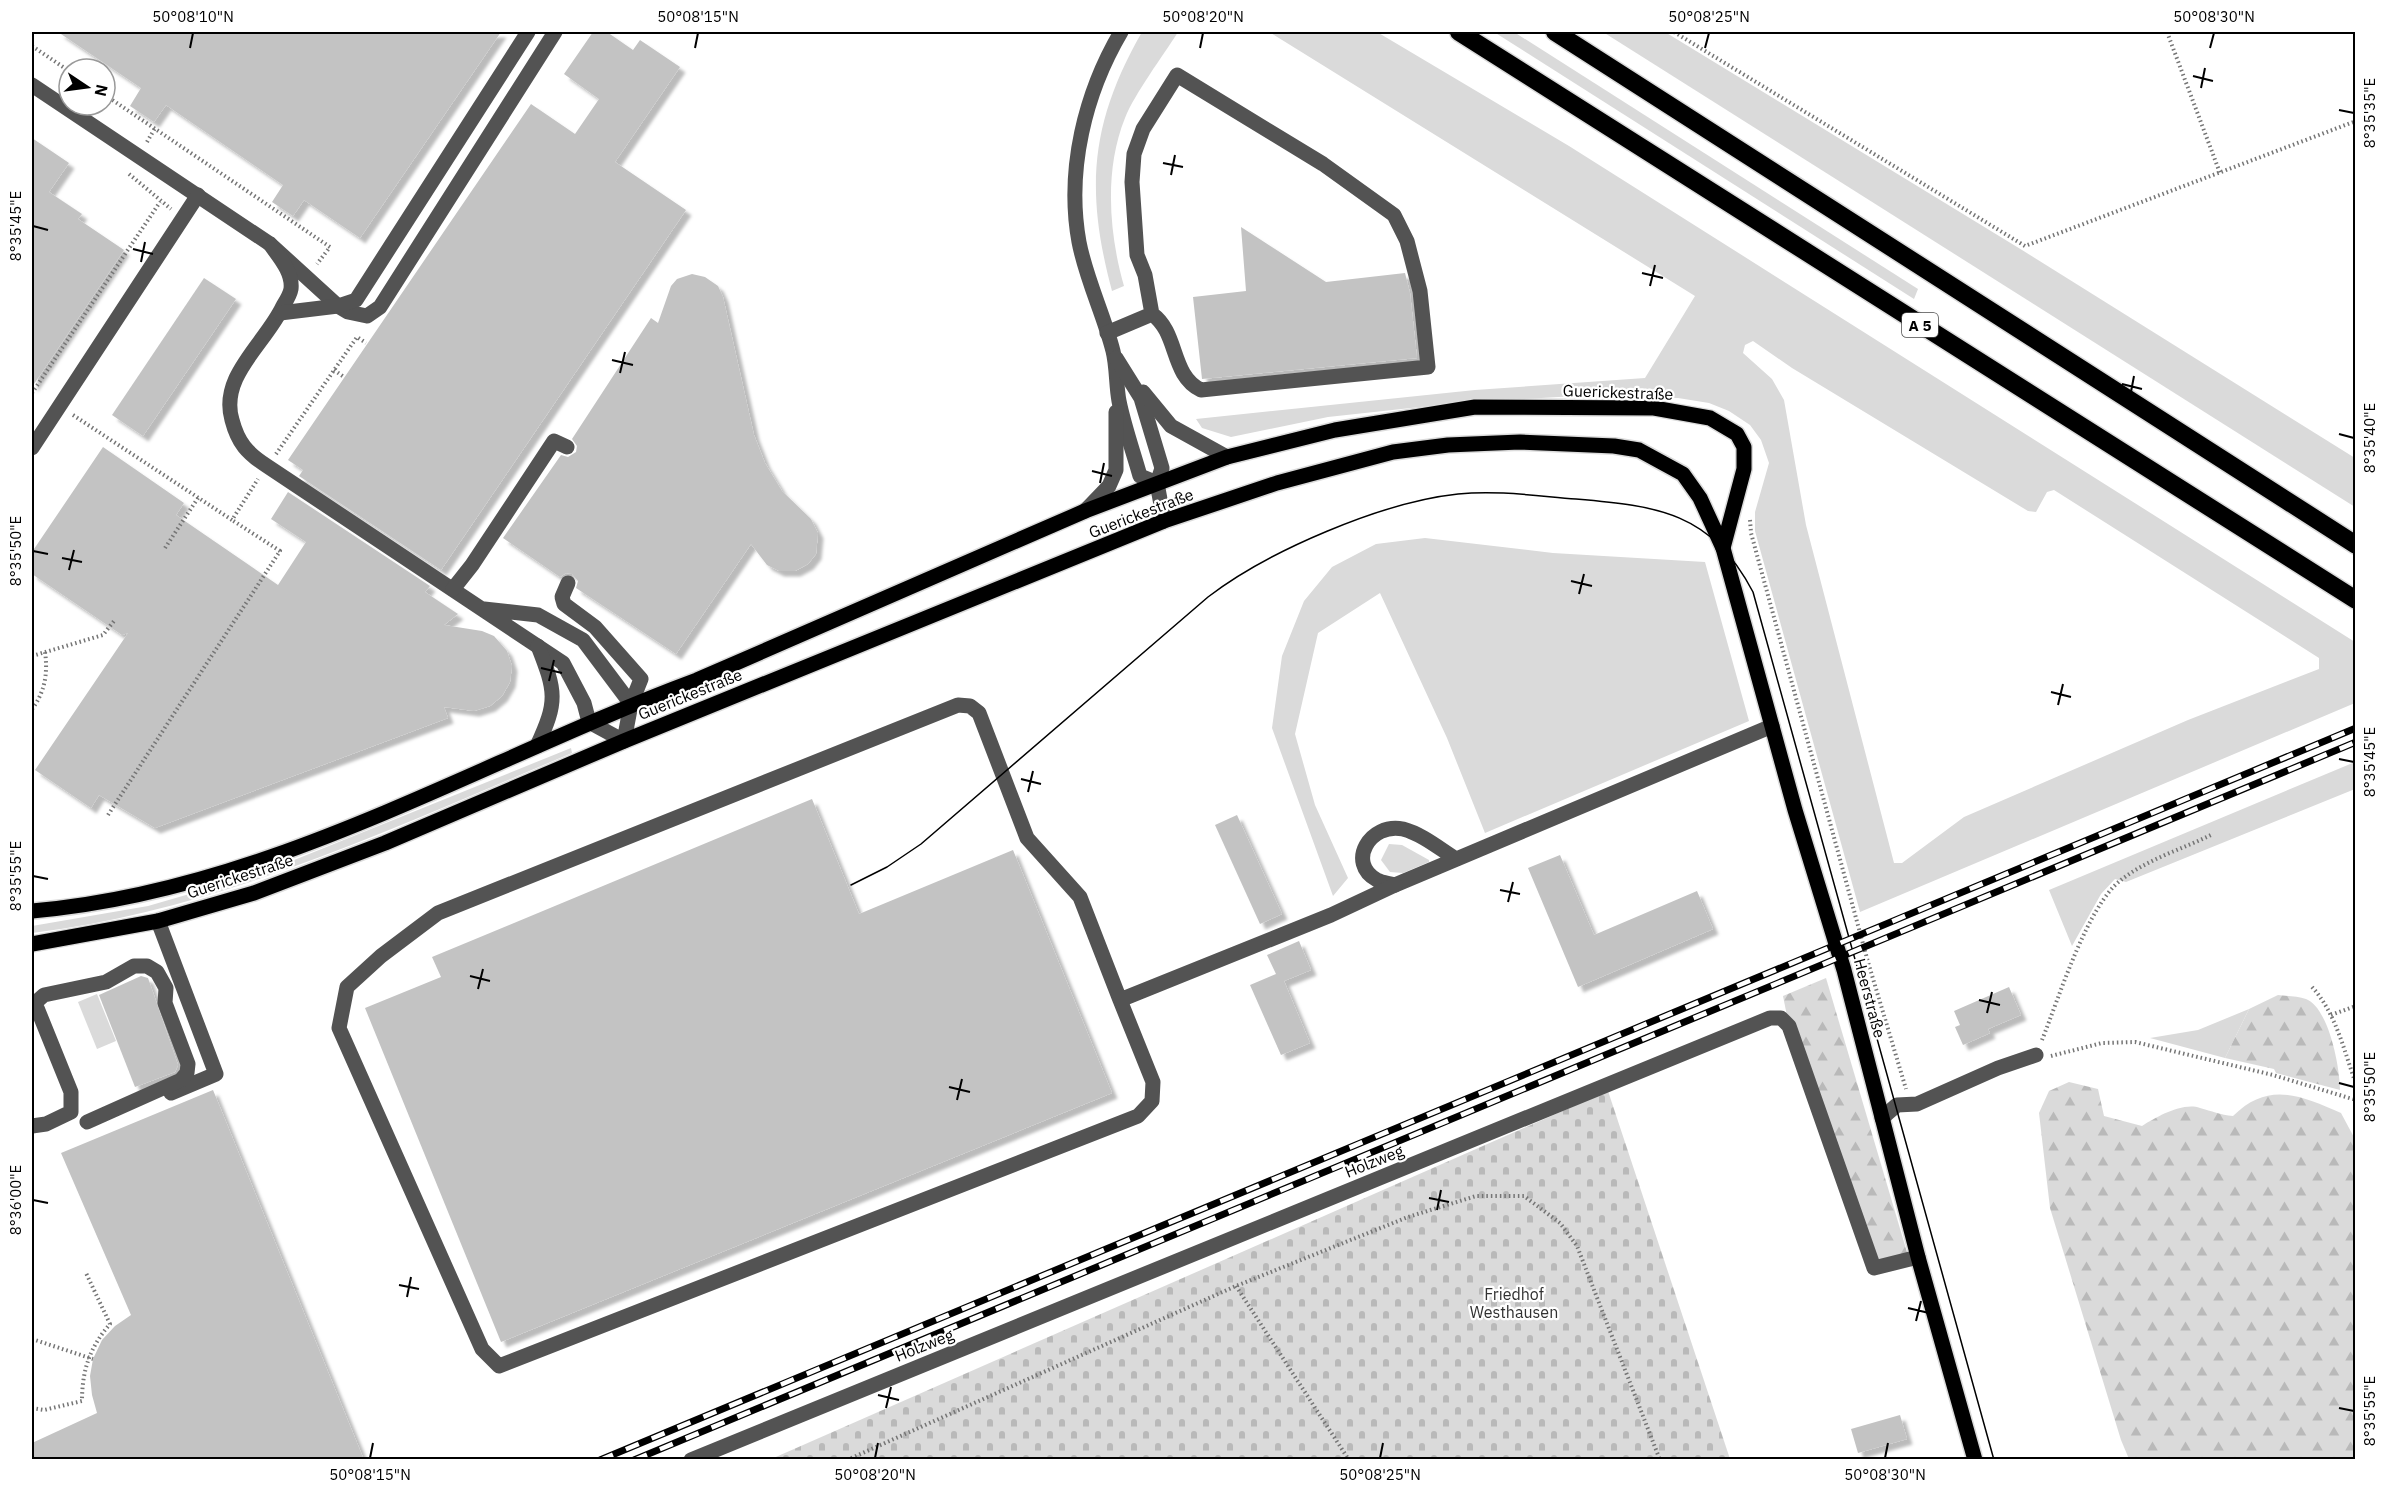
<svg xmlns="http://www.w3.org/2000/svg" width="2387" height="1491" font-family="'IBM Plex Sans',sans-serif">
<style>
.green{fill:#dadada;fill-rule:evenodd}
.forest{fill:url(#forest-firs)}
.cemetery{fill:url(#cemetery-stones)}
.building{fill:#c3c3c3;filter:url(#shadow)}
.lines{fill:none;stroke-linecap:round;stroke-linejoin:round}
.major-casing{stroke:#dbdbdb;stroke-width:18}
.highway-casing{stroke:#dbdbdb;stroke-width:21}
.path{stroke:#757575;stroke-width:4;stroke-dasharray:1.5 3;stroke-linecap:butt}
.minor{stroke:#535353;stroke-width:15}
.major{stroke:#000;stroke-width:15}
.highway{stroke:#000;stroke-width:18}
.tram{stroke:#000;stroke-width:1.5}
.rail-casing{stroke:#000;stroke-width:7}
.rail{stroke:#fff;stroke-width:4.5;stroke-dasharray:14;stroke-linecap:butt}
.ticks{fill:none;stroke:#000;stroke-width:2}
.labels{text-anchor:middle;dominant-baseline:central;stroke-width:4.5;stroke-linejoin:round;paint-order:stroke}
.shield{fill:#fff;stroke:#4c4c4c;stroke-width:1.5}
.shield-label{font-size:15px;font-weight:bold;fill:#000}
.street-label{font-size:16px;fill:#000;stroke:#fff}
.park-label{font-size:16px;fill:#313131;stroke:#fff}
.neatline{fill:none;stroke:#000;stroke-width:2}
.ticks-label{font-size:15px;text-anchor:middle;fill:#000}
</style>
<defs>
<pattern id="forest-firs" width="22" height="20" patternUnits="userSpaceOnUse" patternTransform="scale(1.5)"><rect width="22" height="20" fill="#dadada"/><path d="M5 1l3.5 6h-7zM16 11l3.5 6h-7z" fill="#b9b9b9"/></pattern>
<pattern id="cemetery-stones" width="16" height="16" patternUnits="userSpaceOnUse" patternTransform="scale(1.5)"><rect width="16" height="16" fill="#dadada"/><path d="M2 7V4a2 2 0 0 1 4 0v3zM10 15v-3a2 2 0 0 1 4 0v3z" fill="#b9b9b9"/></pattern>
<filter id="shadow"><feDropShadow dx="5.5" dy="5.5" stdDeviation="1.5" flood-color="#0004"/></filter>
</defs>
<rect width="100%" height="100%" fill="#fff"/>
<g class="green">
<path d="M1142 32H1178C1163 56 1135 93 1125 118 1104 170 1109 234 1124 286L1112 291C1085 190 1090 123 1142 32Z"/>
<path d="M1269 32H1377L1569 146 2355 642V703L1860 912 1755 531V512L1769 463 1761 440 1750 425 1729 411 1709 403 1678 398 1576 396 1457 403 1328 417 1231 437 1202 428 1196 419 1475 390 1645 378 1695 296ZM1753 341 1792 368 2028 511 2036 512 2047 492 2054 490 2319 658V669L2188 720 1964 817 1902 863H1894L1806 525 1784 400 1772 379 1743 353 1745 345Z"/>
<path d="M1494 32H1514L1918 289 1914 299Z"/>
<path d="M1603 32H1665L2022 250 2355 458V507Z"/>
<path d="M1425 538 1553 553 1705 562 1749 721 1485 833 1447 738 1380 593 1318 633 1295 734 1315 805 1348 878 1333 896 1272 728 1282 656 1304 601 1332 567 1376 544Z"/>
<path d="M571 748 572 753C396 827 223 909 32 933V926L148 906 262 873Z"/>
<path d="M2355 762V789L2126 882 2115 879 2101 894 2072 946 2049 890Z"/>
<path d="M1389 844 1402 845 1429 860V862L1403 873 1390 872 1381 860Z"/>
<path d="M97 994 116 1041 97 1049 78 1002Z"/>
<path d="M2249 1009 2225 1058 2150 1038 2198 1030Z"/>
</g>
<g class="forest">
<path d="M1826 978 1909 1259 1874 1268 1789 1026 1783 996Z"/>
<path d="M2278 995C2286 996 2298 996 2306 999 2329 1008 2340 1068 2340 1090L2276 1073 2274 1069 2225 1058 2249 1009Z"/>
<path d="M2069 1082 2098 1089 2104 1116 2142 1126C2157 1117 2182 1102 2200 1108 2212 1111 2220 1115 2233 1116 2268 1081 2300 1095 2341 1113L2356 1141 2355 1459H2129L2121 1440 2050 1208 2039 1113 2049 1091Z"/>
</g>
<path class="cemetery" d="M1608 1091 1730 1459 769 1460Z"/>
<g class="building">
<path d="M58 32H501L360 238 304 200 293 216 272 202 283 185 166 105 154 122 130 106 141 88Z"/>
<path d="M593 32H607L633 50 640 40 680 67 615 162 686 210 441 570 299 476 303 470 288 460 531 104 575 134 599 99 564 74Z"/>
<path d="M32 138 69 163 49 192 82 214 78 219 124 250 32 387Z"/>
<path d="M1241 227 1326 282 1405 273 1410 293 1417 358 1202 379 1193 297 1246 291Z"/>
<path d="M692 274 705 277 718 286 723 297 754 435 765 463 782 491 811 519 818 533 816 554 808 564 795 571H779L767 565 751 544 676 654 576 588 578 581 572 574 566 573 560 577 503 538 561 455 568 457 576 452 577 446 572 439 651 318 658 323 671 286 677 279Z"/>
<path d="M204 278 236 299 143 436 112 415Z"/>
<path d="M103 447 184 503 176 515 278 585 306 542 271 519 288 492 430 586 425 592 458 614 444 625 482 631 494 636 507 651 512 666 510 682 502 696 490 706 474 711 444 707 448 718 155 828 99 795 91 808 35 770 128 633 122 635 32 574V552Z"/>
<path d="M812 799 859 914 1013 850 1112 1093 501 1342 365 1008 441 977 432 957Z"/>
<path d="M1237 815 1282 914 1260 924 1215 825Z"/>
<path d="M1560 855 1594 935 1697 891 1713 929 1578 987 1528 868Z"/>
<path d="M1299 941 1311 970 1284 981 1310 1043 1281 1055 1250 985 1276 974 1267 955Z"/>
<path d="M141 976 148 978 178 1065 175 1072 135 1087 99 995Z"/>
<path d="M2009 987 2021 1015 1988 1029 1990 1033 1963 1045 1955 1027 1960 1025 1954 1011Z"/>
<path d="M213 1090 364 1460H32V1443L97 1413 92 1395 90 1376 93 1359 102 1340 115 1326 131 1315 61 1153Z"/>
<path d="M1900 1415 1907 1439 1858 1453 1851 1429Z"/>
</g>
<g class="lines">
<defs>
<g id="major">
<path d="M32 911C269 891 478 761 697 680L1085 511 1227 457 1335 430 1475 407 1654 408 1710 418 1737 434 1744 447V469L1723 548"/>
<path d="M32 944 158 921 254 893 385 843 624 741 1164 521 1277 483 1393 452 1448 445 1520 442 1614 446 1639 450 1683 474 1700 498 1723 548 1795 810 1844 970 1918 1257 1975 1460"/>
</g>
<g id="highway">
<path d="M1459 32 2356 600"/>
<path d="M1555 32 2356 545"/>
</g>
</defs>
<use href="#major" class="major-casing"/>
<use href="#highway" class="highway-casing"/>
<g class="path">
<path d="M1674 32 2025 246 2356 121"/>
<path d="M2167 32 2220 173"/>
<path d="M32 46 69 71"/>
<path d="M105 95 330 247 317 264"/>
<path d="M147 142 155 128"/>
<path d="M129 174 171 209"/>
<path d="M334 370 344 377"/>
<path d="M32 393 160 202"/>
<path d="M73 415 232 520 258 479"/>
<path d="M276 454 357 337 366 343"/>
<path d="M1750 520 1751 533 1868 962 1906 1089"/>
<path d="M165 548 198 498"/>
<path d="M32 656 103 635 114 621"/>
<path d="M32 709C45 692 48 673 45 652"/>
<path d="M108 815 280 551 232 520"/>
<path d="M2312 987C2336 1013 2344 1051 2356 1084"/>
<path d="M2331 1015 2356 1006"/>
<path d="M2042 1040C2059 998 2087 906 2121 880 2146 860 2182 849 2211 835"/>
<path d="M2051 1056 2102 1043 2135 1042 2273 1075 2356 1100"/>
<path d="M1236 1286 1349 1460"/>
<path d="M32 1339 93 1359"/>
<path d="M32 1408 44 1410 82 1401C82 1370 90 1347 110 1324L86 1273"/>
<path d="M847 1460 1236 1286 1408 1217 1476 1196H1524L1560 1223 1577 1246 1660 1460"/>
</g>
<g class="minor">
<path d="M1121 32C1085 93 1066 170 1079 242 1086 279 1104 315 1113 351 1117 367 1116 385 1119 401 1124 426 1133 451 1140 476L1157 483"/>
<path d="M32 85 270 244 338 306 348 312 367 316 380 307 555 32"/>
<path d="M270 244C279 257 293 272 291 289 290 295 286 301 283 306 266 343 219 376 232 420 238 443 247 453 267 466L563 663 584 703 589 722 624 741 631 704 583 640 538 615 484 609"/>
<path d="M280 313 338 306 356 300 528 32"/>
<path d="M1107 333 1152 314C1179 333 1170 375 1201 390L1428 367 1420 291 1407 241 1394 215 1323 164 1177 75 1143 129 1134 154 1132 182 1137 255 1145 275 1152 314"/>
<path d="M1116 358 1141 398 1162 468 1157 483 1164 521"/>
<path d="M1143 392 1171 426 1227 457"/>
<path d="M32 448 198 195"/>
<path d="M1085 511 1109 486 1116 470V412"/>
<path d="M568 583 562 597 564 604 595 627 641 679 631 704"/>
<path d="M453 589 472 565 554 441 567 447"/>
<path d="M537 746C558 701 556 692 538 646"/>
<path d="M1456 859C1440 849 1422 834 1403 829 1370 822 1346 863 1377 880 1382 883 1389 883 1395 885L1772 726"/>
<path d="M158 921 216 1074 171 1093"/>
<path d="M1120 1000 1153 1082 1152 1101 1138 1116 499 1366 482 1349 339 1028 347 987 381 956 438 913 958 705 970 706 979 713 1027 838 1080 897 1120 1000 1331 915 1395 885"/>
<path d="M1882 1118 1897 1105 1917 1104 1998 1068 2036 1055"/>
<path d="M32 1126 46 1124 71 1112V1092L35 1003 44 995 106 982 134 966H147L157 972 166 988 165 1003 188 1064 187 1073 181 1080 87 1122"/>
<path d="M691 1460 1770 1018H1781L1789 1026 1874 1268 1918 1257"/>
</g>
<use href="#major" class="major"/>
<use href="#highway" class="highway"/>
<path class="tram" d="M851 885 887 867 921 844 1208 597C1268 551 1382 502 1458 494 1497 490 1537 496 1576 499 1658 506 1711 512 1753 592L1994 1460"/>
<defs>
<g id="rail">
<path d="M600 1460 2356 728"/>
<path d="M634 1460 2356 742"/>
</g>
</defs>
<use href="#rail" class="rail-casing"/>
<use href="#rail" class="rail"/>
</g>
<path class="ticks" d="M190 48 193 33M695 48 698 33M1200 48 1203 33M1705 48 1709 33M2210 48 2214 33M2193 76 2213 81M2201 88 2205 68M2339 110 2354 113M1163 163 1183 167M1171 175 1175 155M33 226 48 230M133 249 153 254M141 262 145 242M1642 273 1663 278M1650 286 1655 265M612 360 633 365M620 373 625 352M2122 384 2142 389M2130 397 2134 376M2339 434 2354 438M1092 471 1112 476M1100 483 1104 463M33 551 48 554M62 558 82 562M69 570 74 550M1571 581 1592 586M1579 594 1584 574M541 668 562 673M549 681 554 660M2051 692 2071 697M2058 705 2063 684M2339 759 2354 762M1021 779 1041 784M1028 792 1033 771M33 876 48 879M1500 890 1520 894M1508 902 1513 882M470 976 490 981M478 989 483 969M1979 1000 2000 1005M1987 1013 1992 992M2339 1083 2354 1087M949 1087 970 1092M957 1100 962 1079M1429 1198 1449 1202M33 1200 48 1203M1437 1210 1441 1190M399 1285 419 1289M407 1297 411 1277M1908 1308 1929 1313M1916 1321 1921 1301M878 1395 899 1400M886 1408 891 1387M2339 1408 2354 1411M370 1458 373 1443M875 1458 878 1443M1380 1458 1383 1443M1885 1458 1888 1443"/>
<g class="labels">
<rect class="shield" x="1902" y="313" width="36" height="24" rx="4.5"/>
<g class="shield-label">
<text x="1920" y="325">A 5</text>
</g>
<g class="street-label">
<text transform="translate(1618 392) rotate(2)">Guerickestraße</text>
<text transform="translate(1141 513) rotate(-21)">Guerickestraße</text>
<text transform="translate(690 694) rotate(-22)">Guerickestraße</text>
<text transform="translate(240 876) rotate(-18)">Guerickestraße</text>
<text transform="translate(1870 998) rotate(75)">Heerstraße</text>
<text transform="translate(1374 1161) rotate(-22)">Holzweg</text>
<text transform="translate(924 1345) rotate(-22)">Holzweg</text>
</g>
<g class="park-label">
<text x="1514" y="1294">Friedhof<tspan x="1514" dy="18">Westhausen</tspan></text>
</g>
</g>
<rect width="2387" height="1491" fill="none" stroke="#ffffff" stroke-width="66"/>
<g transform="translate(87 87) rotate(103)"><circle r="28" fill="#ffffff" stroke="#999999" stroke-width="1.5"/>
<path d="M0-4.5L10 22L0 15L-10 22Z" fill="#000000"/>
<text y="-9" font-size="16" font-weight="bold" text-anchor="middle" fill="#000000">N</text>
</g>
<rect x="33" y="33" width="2321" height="1425" class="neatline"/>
<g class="ticks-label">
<text x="193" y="22">50°08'10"N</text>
<text x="698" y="22">50°08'15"N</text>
<text x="1203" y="22">50°08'20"N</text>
<text x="1709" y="22">50°08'25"N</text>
<text x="2214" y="22">50°08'30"N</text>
<text transform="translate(2370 113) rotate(-90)" y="5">8°35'35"E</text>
<text transform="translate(16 226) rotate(-90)" y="5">8°35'45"E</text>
<text transform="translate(2370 438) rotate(-90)" y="5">8°35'40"E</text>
<text transform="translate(16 551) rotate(-90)" y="5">8°35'50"E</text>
<text transform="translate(2370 762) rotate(-90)" y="5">8°35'45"E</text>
<text transform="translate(16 876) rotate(-90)" y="5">8°35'55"E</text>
<text transform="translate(2370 1087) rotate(-90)" y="5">8°35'50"E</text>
<text transform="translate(16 1200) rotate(-90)" y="5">8°36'00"E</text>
<text transform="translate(2370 1411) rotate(-90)" y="5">8°35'55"E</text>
<text x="370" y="1480">50°08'15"N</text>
<text x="875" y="1480">50°08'20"N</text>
<text x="1380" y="1480">50°08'25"N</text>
<text x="1885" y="1480">50°08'30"N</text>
</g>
</svg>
